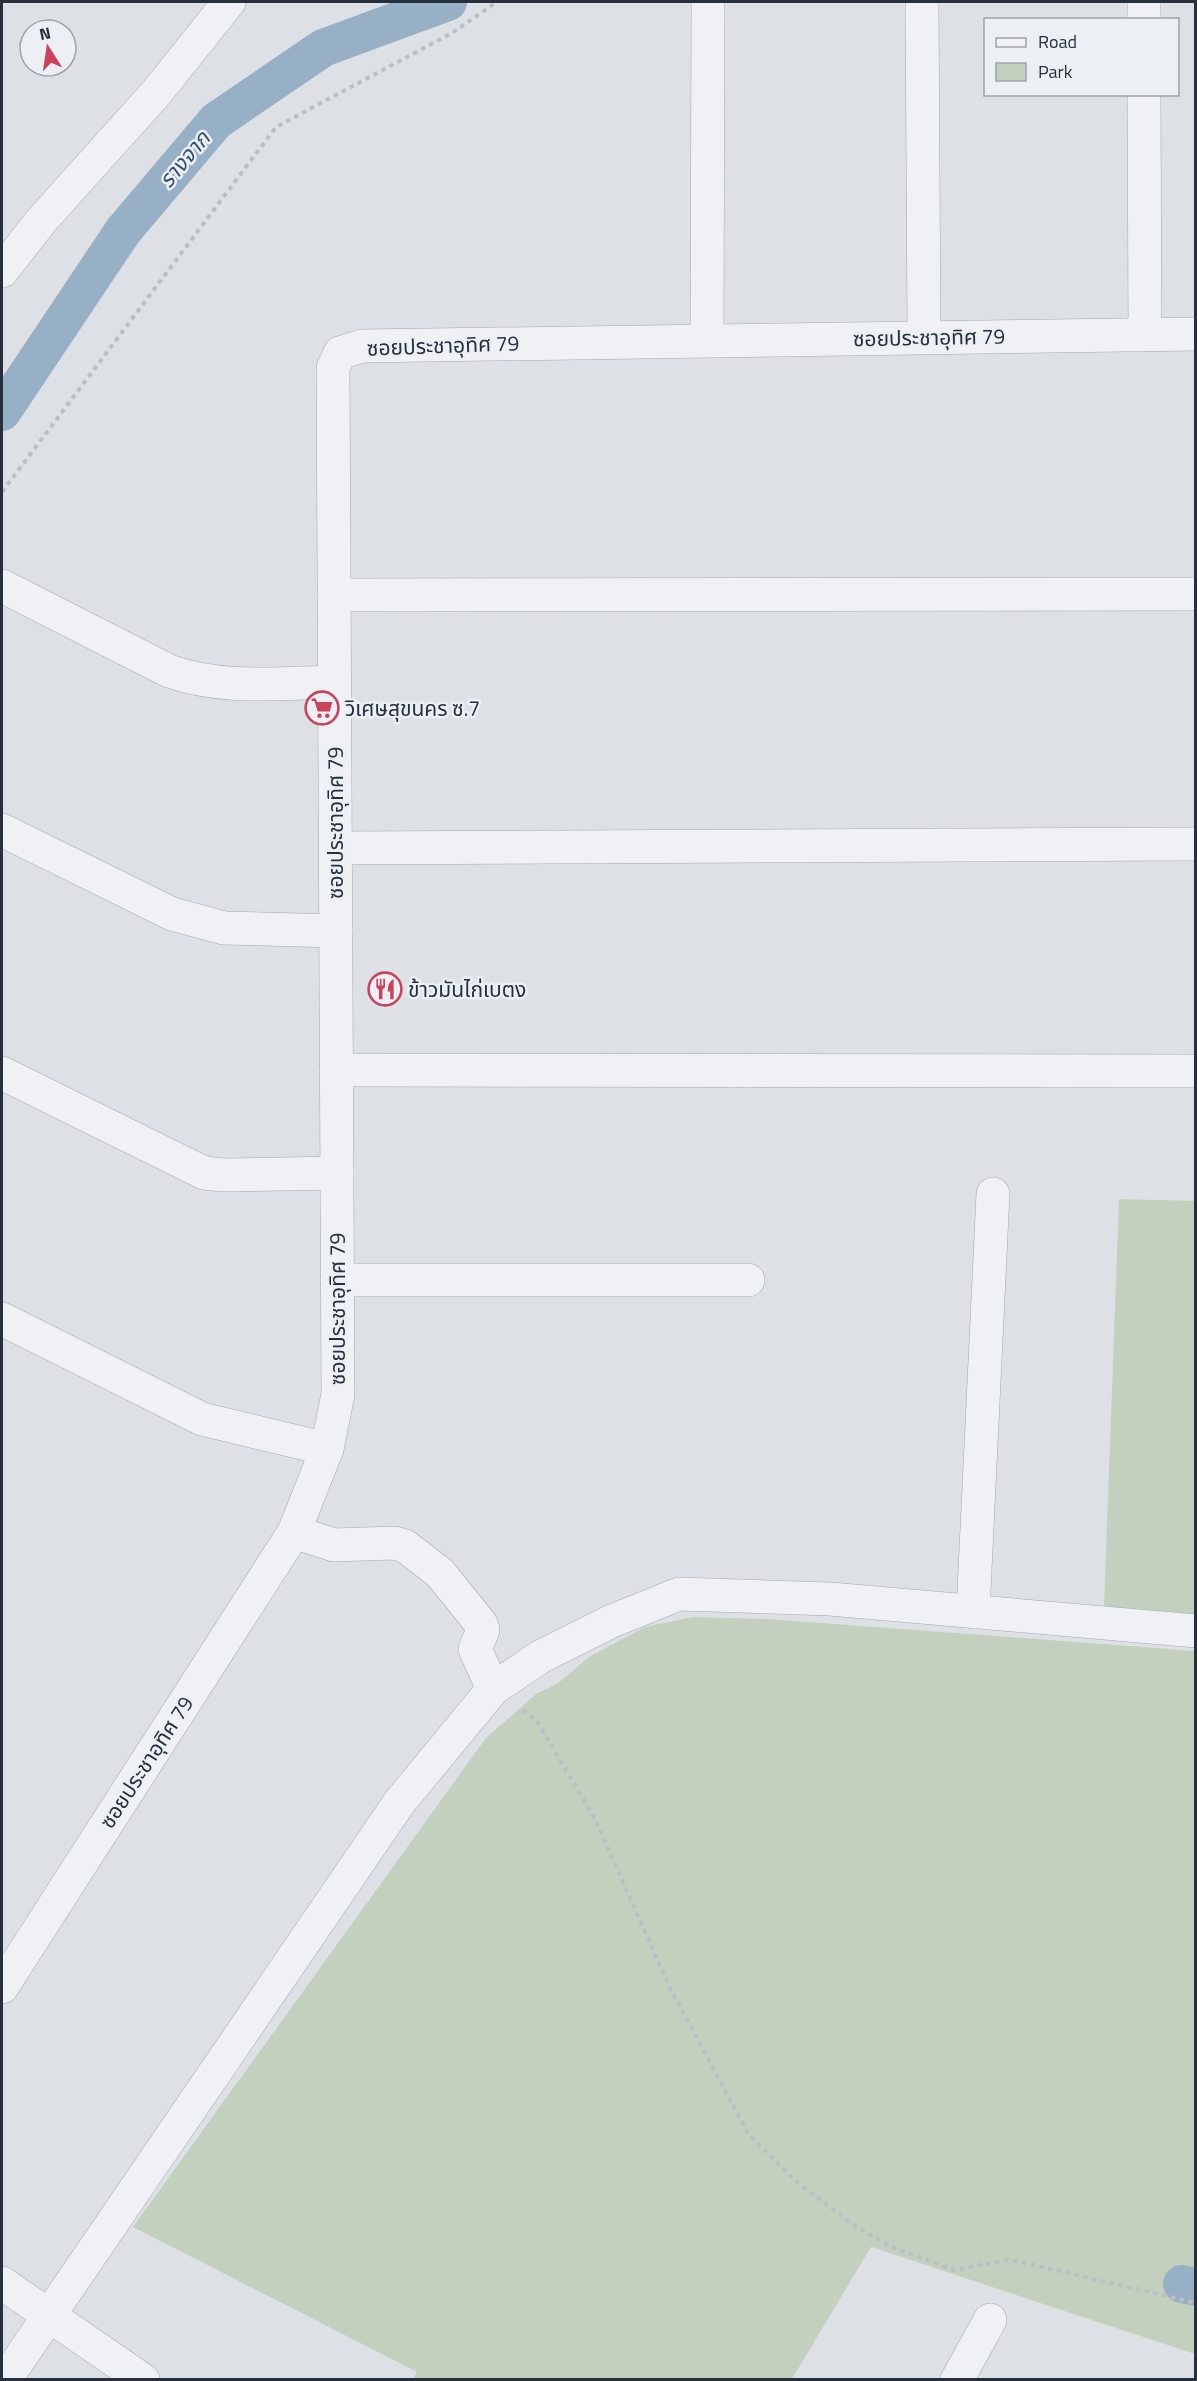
<svg xmlns="http://www.w3.org/2000/svg" width="1197" height="2381" font-family="'Titillium Web','Noto Sans Thai',sans-serif">
<style>
.green{fill:#c3d0be}
.lines{fill:none;stroke-linecap:round;stroke-linejoin:round}
.canal{stroke:#98b0c6;stroke-width:38}
.minor-casing{stroke:#a2a8b0;stroke-width:34}
.path{stroke:#bbbfc5;stroke-width:4;stroke-dasharray:4.5 4.5;stroke-linecap:butt}
.minor{stroke:#eff1f5;stroke-width:33}
.labels{text-anchor:middle;dominant-baseline:central;stroke-width:5;stroke-linejoin:round;paint-order:stroke}
.street-label{font-size:21px;fill:#262f3c;stroke:#ecf0f4}
.poi-label{font-size:21px;fill:#262f3c;stroke:#ecf0f4;text-anchor:start}
.water-label{font-size:22px;font-style:italic;fill:#31506f;stroke:#ecf0f4}
</style>
<rect width="100%" height="100%" fill="#dde1e6"/>
<g class="green">
<path d="M1119 1199 1195 1201V1614L1104 1607Z"/>
<path d="M693 1617 768 1619 1195 1651V2354L871 2247 792 2379H413L417 2372 133 2227 486 1738 536 1694 557 1684 589 1657 645 1627Z"/>
</g>
<g class="lines">
<g class="canal">
<path d="M2 412 123 231 216 121 323 48 448 2"/>
<path d="M1182 2284 1196 2287"/>
</g>
<defs>
<g id="minor">
<path d="M922 2 924 336"/>
<path d="M1144 2V20"/>
<path d="M1144 94 1145 334"/>
<path d="M2 271 41 221 157 92 229 2"/>
<path d="M707 340 708 2"/>
<path d="M2 586 169 671C222 690 279 683 334 682"/>
<path d="M334 595 1196 594"/>
<path d="M2 830 172 914 224 928 336 931"/>
<path d="M336 848 1196 844"/>
<path d="M336 1070 1196 1071"/>
<path d="M2 1073 204 1173 223 1175 337 1173"/>
<path d="M337 1280H748"/>
<path d="M2 1319 202 1419 327 1449"/>
<path d="M294 1532 334 1545 394 1543 405 1546 440 1573 481 1624 483 1630 475 1649 493 1689"/>
<path d="M973 1612 993 1194"/>
<path d="M2 1987 294 1532 327 1449 338 1394 333 368 340 353 362 346 1196 334"/>
<path d="M2 2283 143 2380"/>
<path d="M5 2380 399 1803 493 1689 540 1657 612 1621 679 1594 830 1599 1196 1631"/>
<path d="M957 2380 990 2320"/>
</g>
</defs>
<use href="#minor" class="minor-casing"/>
<g class="path">
<path d="M2 492 276 127 452 33 497 2"/>
<path d="M523 1710 537 1721 595 1819 670 1988 749 2135 798 2183 855 2226 894 2248 954 2270 1008 2260 1026 2263 1196 2303"/>
</g>
<use href="#minor" class="minor"/>
</g>
<defs>
<symbol id="supermarket-ring" viewBox="-11 -11 22 22"><circle r="9.5" fill="#ecf0f4" stroke="#cb425d" stroke-width="1.5"/><path d="M-6-5.5h2.5l.6 2H6L4.5 2H-2.5L-4.4-4H-6ZM-1.5 3.2a1.3 1.3 0 1 0 .1 0ZM3 3.2a1.3 1.3 0 1 0 .1 0Z" fill="#cb425d"/></symbol>
<symbol id="restaurant-ring" viewBox="-11 -11 22 22"><circle r="9.5" fill="#ecf0f4" stroke="#cb425d" stroke-width="1.5"/><path d="M-5-6h1v4h1v-4h1v4h1v-4h1v5L-1.5 .5V6h-2V.5L-5-1ZM5-6V6H3V1.5H1.5Q1.5-4 5-6Z" fill="#cb425d"/></symbol>
</defs>
<g fill-rule="evenodd">
<use href="#supermarket-ring" x="303" y="689" width="38" height="38"/>
<use href="#restaurant-ring" x="366" y="970" width="38" height="38"/>
</g>
<g class="labels">
<g class="street-label">
<text transform="translate(929 337) rotate(-1)">ซอยประชาอุทิศ 79</text>
<text transform="translate(443 345) rotate(-2)">ซอยประชาอุทิศ 79</text>
<text transform="translate(335 823) rotate(-90)">ซอยประชาอุทิศ 79</text>
<text transform="translate(337 1309) rotate(-90)">ซอยประชาอุทิศ 79</text>
<text transform="translate(146 1762) rotate(-57)">ซอยประชาอุทิศ 79</text>
</g>
<g class="poi-label">
<text x="345" y="708">วิเศษสุขนคร ซ.7</text>
<text x="408" y="989">ข้าวมันไก่เบตง</text>
</g>
<g class="water-label">
<text transform="translate(184 159) rotate(-50)">รางจาก</text>
</g>
</g>
<rect width="1197" height="2381" fill="none" stroke="#262f3c" stroke-width="6"/>
<rect x="984" y="18" width="195" height="78" fill="#ecf0f4" stroke="#9da3aa" stroke-width="1.5"/>
<rect x="996" y="38" width="30" height="9" fill="#eff1f5" stroke="#9da3aa" stroke-width="1.5"/>
<text x="1038" y="48" font-size="18" fill="#262f3c">Road</text>
<rect x="996" y="63" width="30" height="18" fill="#c3d0be" stroke="#9da3aa" stroke-width="1.5"/>
<text x="1038" y="78" font-size="18" fill="#262f3c">Park</text>
<g transform="translate(48 48) rotate(348)"><circle r="28" fill="#ecf0f4" stroke="#9da3aa" stroke-width="1.5"/>
<path d="M0-4.5L10 22L0 15L-10 22Z" fill="#cb425d"/>
<text y="-9" font-size="16" font-weight="bold" text-anchor="middle" fill="#262f3c">N</text>
</g>
</svg>
